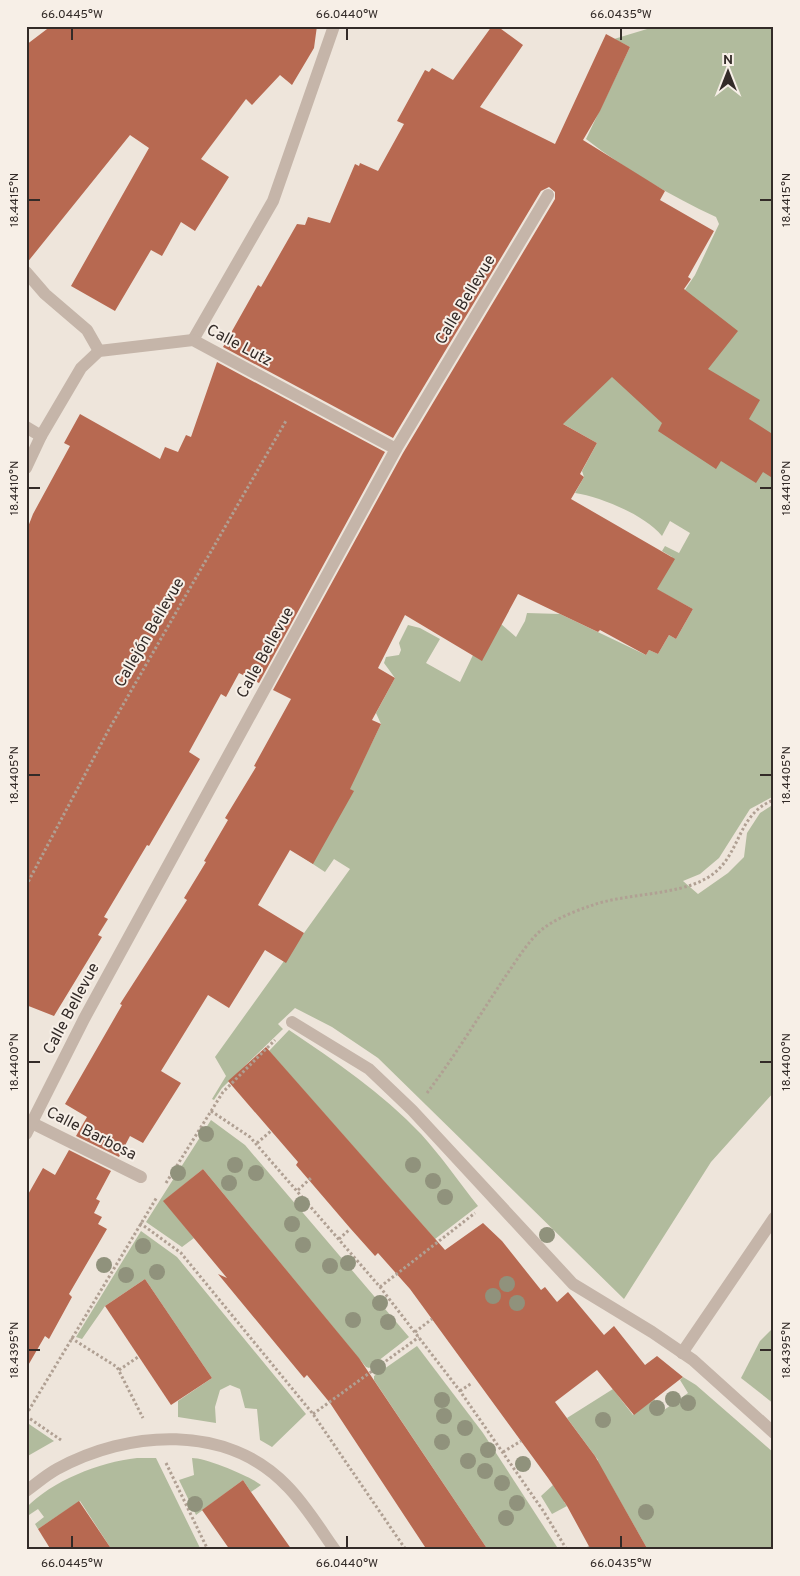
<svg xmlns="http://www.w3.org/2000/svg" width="800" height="1576" font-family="Overpass,sans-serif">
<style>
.green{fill:#b1bb9d}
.building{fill:#b76951}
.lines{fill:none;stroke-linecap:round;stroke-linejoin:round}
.path{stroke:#b0a093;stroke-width:3;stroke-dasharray:2.5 2.5;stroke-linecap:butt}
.service{stroke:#c5b5a9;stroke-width:12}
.minor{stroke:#c5b5a9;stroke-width:12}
.tree{fill:#90927c}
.ticks{fill:none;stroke:#332b28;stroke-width:2}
.labels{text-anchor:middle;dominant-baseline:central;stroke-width:4;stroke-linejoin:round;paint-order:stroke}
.street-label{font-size:16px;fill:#332b28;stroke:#f7efe7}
.neatline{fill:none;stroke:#332b28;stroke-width:2}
.ticks-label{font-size:12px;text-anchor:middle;fill:#332b28}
</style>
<rect width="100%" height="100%" fill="#eee5db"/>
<g class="green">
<path d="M657 26H774V796L750 809 719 858 700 874 683 881 698 894 728 873 744 857 747 833 760 813 774 804V1092L711 1162 624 1299 378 1058 332 1027 295 1008 278 1024 283 1029 222 1088 214 1100 212 1099 226 1076 215 1057 350 869 334 859 325 872 296 853 353 791 341 784 363 761 381 724 376 713 395 678 384 663 386 657 399 655 401 650 399 643 408 625 420 628 440 639 426 663 460 682 473 655 501 624 516 637 525 621 527 613 560 614 646 655 649 650 658 654 669 635 676 639 693 609 654 588 672 557 662 551 665 546 679 553 690 533 670 521 662 536C645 515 601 497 575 493L584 477 582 471 597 443 549 416 660 327 695 275 719 224 716 217C671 196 626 170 586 139L630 47 614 39Z"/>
<path d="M289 1030C335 1061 382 1093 421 1134 441 1156 459 1182 478 1206L435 1239 269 1051Z"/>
<path d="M211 1120 245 1145 409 1337 369 1368 366 1367 203 1169 164 1201 194 1238 182 1247 146 1222Z"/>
<path d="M141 1231 177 1257 306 1414 272 1447 260 1440 257 1409 245 1408 240 1389 230 1385 220 1390 215 1407 216 1423 178 1417V1401L212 1378 145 1279 105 1306 82 1339 76 1337Z"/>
<path d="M774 1327V1404L741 1378 760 1341Z"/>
<path d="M417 1346 483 1433 559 1550H488L374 1380V1376Z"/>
<path d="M683 1377 696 1385 774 1453V1550H648L607 1478 564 1502 567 1506 552 1514 541 1496 553 1485 557 1490 598 1460 567 1418 613 1389 633 1415 654 1399 664 1410 688 1393 680 1380Z"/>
<path d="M26 1422 54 1441 26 1457Z"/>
<path d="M137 1458H156L201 1550H112L80 1501 38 1529 35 1524 44 1517 38 1509 26 1517V1508C52 1481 99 1462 137 1458Z"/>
<path d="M192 1458C206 1458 250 1476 261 1485L251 1492 243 1480 196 1515 179 1480 194 1475Z"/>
</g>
<g class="building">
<path d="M51 26H317L314 48 292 85 280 75 252 105 246 99 201 159 229 177 195 231 181 222 162 256 151 250 115 311 71 286 149 148 130 135 26 264V45Z"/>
<path d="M492 26H497L523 45 480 107 555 144 606 34 630 47 600 111 583 140 665 191 660 200 714 231 688 277 691 279 684 289 738 331 708 369 760 400 749 419 774 435V479L763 472 756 483 721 461 716 469 658 431 662 423 612 377 563 424 597 443 580 474 584 477 571 499 675 559 657 589 693 609 676 639 669 635 658 654 649 650 646 655 600 630 598 632 518 594 482 661 405 615 378 668 395 678 372 720 381 724 350 789 354 791 313 864 290 850 258 905 304 933 286 963 265 950 229 1008 208 995 161 1071 181 1083 143 1143 130 1136 119 1157 76 1136 87 1117 65 1104 122 1005 120 1004 187 900 184 898 206 862 204 861 228 820 225 818 256 767 254 766 291 699 273 690 403 453 555 199V192L549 187 541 191 393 438 223 347 258 285 261 287 297 224 305 225 308 217 330 223 355 164 359 166 360 163 378 171 404 124 397 121 425 70 429 72 432 68 453 80Z"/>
<path d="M217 362 385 452 259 683 239 673 226 697 221 694 189 752 200 759 149 846 147 845 104 917 108 919 98 935 102 937 54 1016 26 1005V532L33 514 70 446 64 443 80 414 160 459 165 447 178 452 186 435 191 437Z"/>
<path d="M266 1047 445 1250 483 1223 502 1241 541 1290 545 1287 557 1302 568 1292 604 1335 614 1326 645 1365 657 1356 683 1377 634 1415 597 1370 555 1402 595 1456 648 1550H591L567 1506 548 1478 410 1289 378 1253 375 1256 350 1228 296 1165 298 1162 228 1081Z"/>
<path d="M69 1150 111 1171 96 1199 100 1201 94 1213 102 1217 98 1224 107 1229 69 1294 72 1297 49 1339 45 1336 26 1369V1198L43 1168 55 1175Z"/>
<path d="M203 1169 359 1358 488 1550H427L330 1403 307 1375 304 1378 218 1274 227 1278 163 1201Z"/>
<path d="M145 1279 212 1378 171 1405 105 1306Z"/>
<path d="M243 1480 251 1492 292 1550H230L202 1510Z"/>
<path d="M79 1501 112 1550H51L38 1529Z"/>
</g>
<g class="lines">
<g class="path">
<path d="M26 886 108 731 287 419"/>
<path d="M427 1093C455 1056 479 1016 505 977 517 960 529 939 545 927 558 918 575 911 590 906 625 893 676 896 707 878 742 858 735 814 774 800"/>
<path d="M211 1111 250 1137 380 1287 460 1391 544 1512 567 1550"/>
<path d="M257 1143 271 1131"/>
<path d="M166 1183 223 1092 275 1040"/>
<path d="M298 1190 312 1177"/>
<path d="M140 1223 181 1253 313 1414 406 1550"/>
<path d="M339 1239 350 1229"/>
<path d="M380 1287 475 1213"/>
<path d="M415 1332 432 1319"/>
<path d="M71 1338 117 1367 143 1418"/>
<path d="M119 1370 138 1357"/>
<path d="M460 1391 472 1383"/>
<path d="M313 1414 419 1337"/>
<path d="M26 1415 157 1197"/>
<path d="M26 1416 61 1440"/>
<path d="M503 1452 521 1441"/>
<path d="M166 1463 208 1550"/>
<path d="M26 1547 29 1550"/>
<path d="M584 1550 589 1547"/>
</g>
<path class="service" d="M682 1353 774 1218"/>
<g class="minor">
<path d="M26 272 45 294 87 330 99 351"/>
<path d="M193 340 273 201 334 26"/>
<path d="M26 427 41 436"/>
<path d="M26 468 41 436 81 368 99 351 193 340 396 449"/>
<path d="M292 1022 369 1069 412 1110 573 1284 652 1332 693 1360 774 1433"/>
<path d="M26 1120 141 1177"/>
<path d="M26 1134 84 1019 396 449 548 195"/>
<path d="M26 1491C36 1484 46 1475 57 1469 128 1430 227 1423 287 1486 305 1504 320 1529 335 1550"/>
</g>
</g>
<g class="tree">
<circle cx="206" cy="1134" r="8"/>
<circle cx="235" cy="1165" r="8"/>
<circle cx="413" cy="1165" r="8"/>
<circle cx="178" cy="1173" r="8"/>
<circle cx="256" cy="1173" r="8"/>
<circle cx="433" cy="1181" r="8"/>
<circle cx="229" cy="1183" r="8"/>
<circle cx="445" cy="1197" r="8"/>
<circle cx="302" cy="1204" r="8"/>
<circle cx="292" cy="1224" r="8"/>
<circle cx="547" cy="1235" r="8"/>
<circle cx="303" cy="1245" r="8"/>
<circle cx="143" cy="1246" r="8"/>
<circle cx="348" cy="1263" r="8"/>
<circle cx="104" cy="1265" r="8"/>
<circle cx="330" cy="1266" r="8"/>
<circle cx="157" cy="1272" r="8"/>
<circle cx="126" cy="1275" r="8"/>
<circle cx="507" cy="1284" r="8"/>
<circle cx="493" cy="1296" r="8"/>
<circle cx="380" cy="1303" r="8"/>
<circle cx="517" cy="1303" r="8"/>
<circle cx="353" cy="1320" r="8"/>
<circle cx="388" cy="1322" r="8"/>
<circle cx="378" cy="1367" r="8"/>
<circle cx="673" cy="1399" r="8"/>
<circle cx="442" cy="1400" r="8"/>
<circle cx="688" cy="1403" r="8"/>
<circle cx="657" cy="1408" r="8"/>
<circle cx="444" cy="1416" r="8"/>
<circle cx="603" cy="1420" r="8"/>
<circle cx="465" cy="1428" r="8"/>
<circle cx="442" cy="1442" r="8"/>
<circle cx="488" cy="1450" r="8"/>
<circle cx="468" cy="1461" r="8"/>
<circle cx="523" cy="1464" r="8"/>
<circle cx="485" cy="1471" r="8"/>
<circle cx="502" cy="1483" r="8"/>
<circle cx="517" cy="1503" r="8"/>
<circle cx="195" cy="1504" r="8"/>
<circle cx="646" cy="1512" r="8"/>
<circle cx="506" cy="1518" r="8"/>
</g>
<path class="ticks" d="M72 28V40M347 28V40M621 28V40M28 200H40M760 200H772M28 488H40M760 488H772M28 775H40M760 775H772M28 1062H40M760 1062H772M28 1350H40M760 1350H772M72 1536V1548M347 1536V1548M621 1536V1548"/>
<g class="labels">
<g class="street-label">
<text transform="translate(466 300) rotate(-59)">Calle Bellevue</text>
<text transform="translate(239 346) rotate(28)">Calle Lutz</text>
<text transform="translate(150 633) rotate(-60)">Callejón Bellevue</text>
<text transform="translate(266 653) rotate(-61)">Calle Bellevue</text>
<text transform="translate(72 1009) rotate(-62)">Calle Bellevue</text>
<text transform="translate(91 1134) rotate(27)">Calle Barbosa</text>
</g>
</g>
<rect width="800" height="1576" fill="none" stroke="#f7efe7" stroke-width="55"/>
<g transform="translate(728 72)" stroke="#f7efe7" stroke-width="4" paint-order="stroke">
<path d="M0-4L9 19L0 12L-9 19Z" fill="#332b28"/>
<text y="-8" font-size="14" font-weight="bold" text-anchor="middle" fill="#332b28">N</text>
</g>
<rect x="28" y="28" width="744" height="1520" class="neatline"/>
<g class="ticks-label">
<text x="72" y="18">66.0445°W</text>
<text x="347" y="18">66.0440°W</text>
<text x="621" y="18">66.0435°W</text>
<text transform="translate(14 200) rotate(-90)" y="4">18.4415°N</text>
<text transform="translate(786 200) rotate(-90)" y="4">18.4415°N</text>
<text transform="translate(14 488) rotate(-90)" y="4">18.4410°N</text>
<text transform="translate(786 488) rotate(-90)" y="4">18.4410°N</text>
<text transform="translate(14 775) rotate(-90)" y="4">18.4405°N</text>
<text transform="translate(786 775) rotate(-90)" y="4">18.4405°N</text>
<text transform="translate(14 1062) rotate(-90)" y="4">18.4400°N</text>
<text transform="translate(786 1062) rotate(-90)" y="4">18.4400°N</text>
<text transform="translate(14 1350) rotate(-90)" y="4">18.4395°N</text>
<text transform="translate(786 1350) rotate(-90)" y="4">18.4395°N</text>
<text x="72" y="1567">66.0445°W</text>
<text x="347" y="1567">66.0440°W</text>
<text x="621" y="1567">66.0435°W</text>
</g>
</svg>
